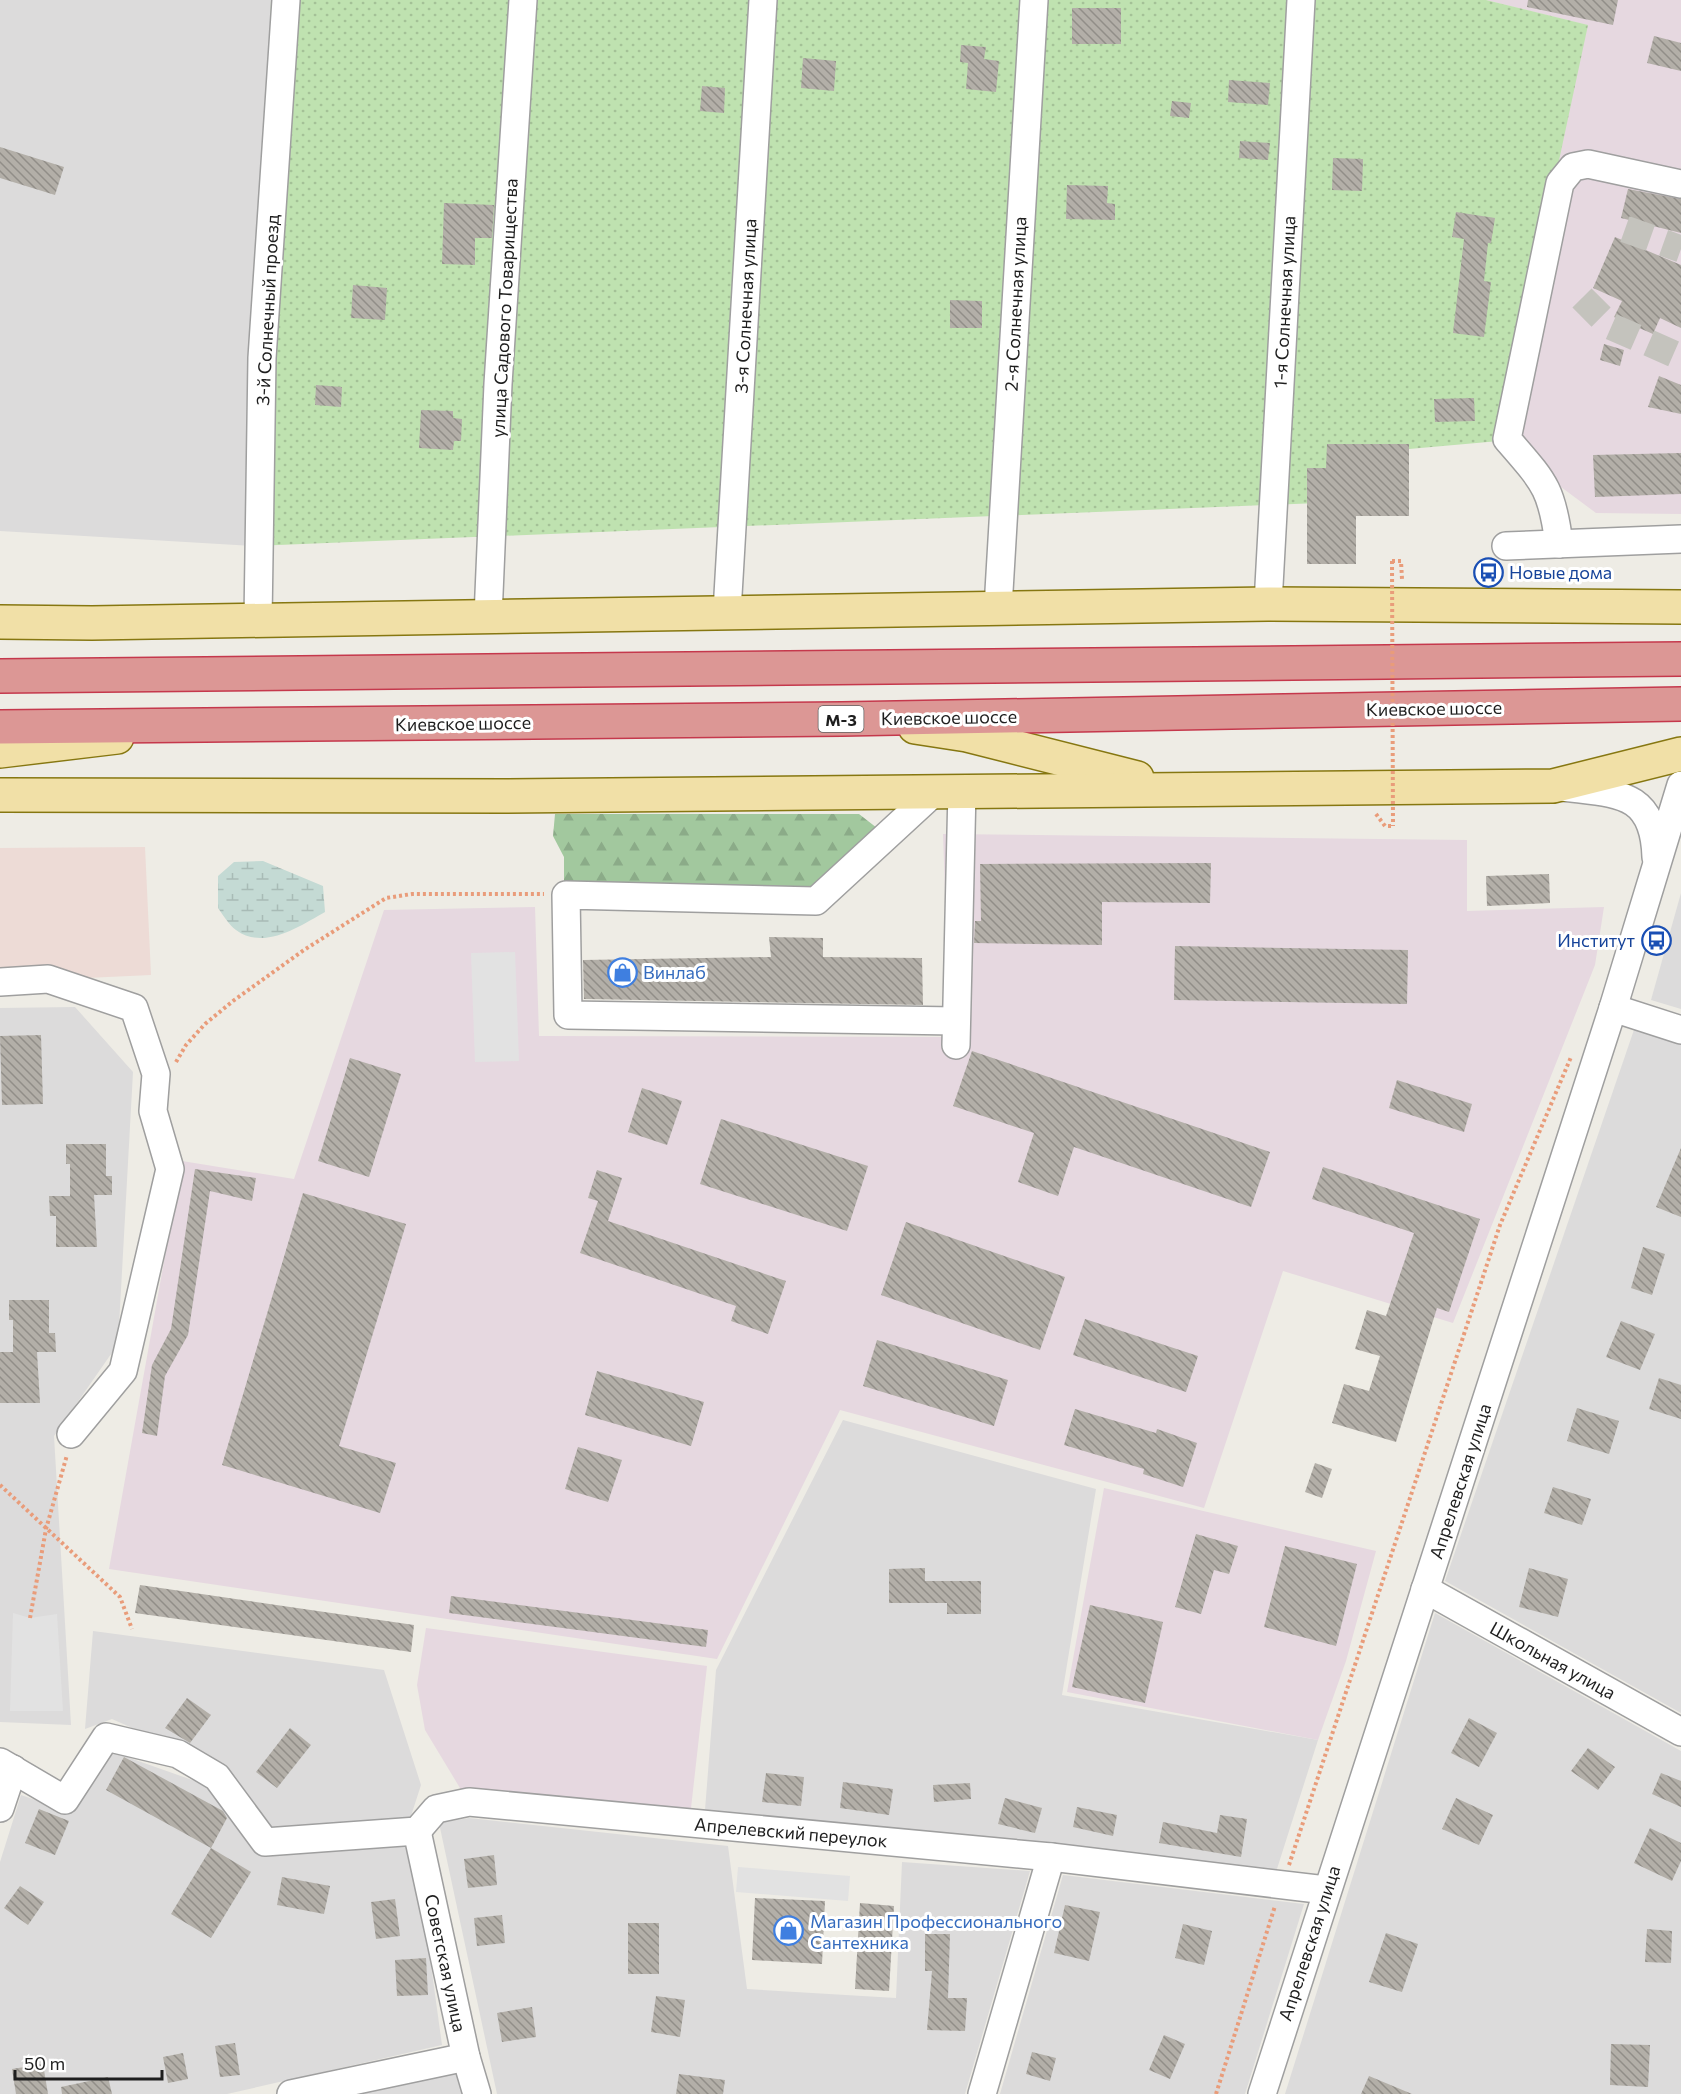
<svg xmlns="http://www.w3.org/2000/svg" width="1681" height="2094" font-family="Commissioner,sans-serif">
<style>
.residential{fill:#dcdbdb}
.commercial{fill:#eddbd6}
.industrial{fill:#e6d8e0}
.forest{fill:url(#forest-firs)}
.wetland{fill:url(#wetland-marsh)}
.garden{fill:url(#garden-dots)}
.parking{fill:#e2e2e2}
.building{fill:url(#building-back-hatch)}
.lines{fill:none;stroke-linecap:round;stroke-linejoin:round}
.minor-tunnel{stroke:#c4c3bd;stroke-width:27;stroke-dasharray:27 14;stroke-linecap:butt}
.minor-casing{stroke:#9f9f9f;stroke-width:30}
.major-casing{stroke:#867711;stroke-width:36}
.highway-casing{stroke:#c5384c;stroke-width:36}
.path{stroke:#e99c7a;stroke-width:4;stroke-dasharray:3 3;stroke-linecap:butt}
.minor{stroke:#fff;stroke-width:27}
.major{stroke:#f1e0a7;stroke-width:33}
.highway{stroke:#dc9795;stroke-width:33}
.path-bridge{stroke:#e99c7a;stroke-width:4;stroke-dasharray:3 3;stroke-linecap:butt}
.labels{text-anchor:middle;dominant-baseline:central;stroke-width:6;stroke-linejoin:round;paint-order:stroke}
.shield{fill:#fff;stroke:#626262;stroke-width:1.5}
.shield-label{font-size:16px;font-weight:bold;fill:#1e1e1e}
.street-label{font-size:18px;fill:#1e1e1e;stroke:#fff}
.transit-label{font-size:18px;fill:#164399;stroke:#fff;text-anchor:start}
.shop-label{font-size:18px;fill:#366cbe;stroke:#fff;text-anchor:start}
</style>
<defs>
<pattern id="forest-firs" width="22" height="20" patternUnits="userSpaceOnUse" patternTransform="scale(1.5)"><rect width="22" height="20" fill="#a2c89e"/><path d="M5 1l3.5 6h-7zM16 11l3.5 6h-7z" fill="#8bab88"/></pattern>
<pattern id="wetland-marsh" width="20" height="14" patternUnits="userSpaceOnUse" patternTransform="scale(1.5)"><rect width="20" height="14" fill="#c4dad4"/><path d="M1 5h8M5 5V1M11 12h8M15 12V8" fill="none" stroke="#a8bbb6"/></pattern>
<pattern id="garden-dots" width="8" height="8" patternUnits="userSpaceOnUse" patternTransform="scale(1.5)"><rect width="8" height="8" fill="#bfe2b0"/><path d="M2 2h.1M6 6h.1" fill="none" stroke="#a4c197" stroke-width="1.8" stroke-linecap="round"/></pattern>
<pattern id="building-back-hatch" width="6" height="6" patternUnits="userSpaceOnUse" patternTransform="scale(1.5)"><rect width="6" height="6" fill="#b3afa8"/><path d="M-1 5l2 2M0 0l6 6M5-1l2 2" fill="none" stroke="#918e88"/></pattern>
</defs>
<rect width="100%" height="100%" fill="#eeece5"/>
<g class="residential">
<path d="M0 0H271L253 546 0 531Z"/>
<path d="M1681 893V1009L1651 1000Z"/>
<path d="M75 1007 133 1072 118 1344 54 1436 71 1725 0 1722V1008Z"/>
<path d="M1637 1021 1681 1036V1713L1445 1581Z"/>
<path d="M843 1420 1096 1489 1062 1695 1318 1740 1276 1872 705 1810 716 1670Z"/>
<path d="M1435 1613 1681 1751V2094H1285Z"/>
<path d="M93 1631 384 1670 421 1785 410 1819 271 1830 225 1769 112 1719 85 1729Z"/>
<path d="M110 1751 212 1787 252 1846 414 1842 442 2045 227 2094H0V1862L21 1795 73 1813Z"/>
<path d="M469 1818 728 1846 747 1989 896 1998 902 1862 1030 1871 965 2094H497L439 1823Z"/>
<path d="M1063 1875 1304 1904 1245 2094H1000Z"/>
<path d="M457 2070 462 2094H352Z"/>
</g>
<path class="commercial" d="M145 847 151 975 0 982V848Z"/>
<g class="industrial">
<path d="M1486 0H1681V514L1596 513 1499 441 1587 25Z"/>
<path d="M943 834 1467 840V911L1604 907 1595 965 1453 1323 1283 1271 1204 1508 840 1410 717 1659 109 1569 182 1161 294 1179 384 910 535 907 539 1036 950 1037Z"/>
<path d="M1104 1488 1376 1551 1346 1661 1318 1740 1067 1692Z"/>
<path d="M426 1628 707 1666 690 1817 463 1793 425 1730 417 1685Z"/>
</g>
<path class="forest" d="M555 814H859L877 828 815 886 564 887V857L553 836Z"/>
<path class="wetland" d="M263 861 323 886 325 912C300 926 264 951 236 930 229 925 223 915 218 908V876L234 862Z"/>
<path class="garden" d="M271 0H1486L1588 25 1499 441 1398 450 1318 503 253 546Z"/>
<g class="parking">
<path d="M515 952 519 1061 475 1062 471 953Z"/>
<path d="M13 1613 30 1618 57 1614 63 1711H10Z"/>
<path d="M738 1867 850 1876 848 1901 736 1892Z"/>
</g>
<g class="building">
<path d="M1528 0H1618L1613 25 1527 7Z"/>
<rect x="1072" y="8" width="49" height="36"/>
<path d="M1654 36 1681 43V71L1647 63Z"/>
<path d="M961 45 986 47 984 59 999 61 996 92 966 89 968 63 960 62Z"/>
<path d="M803 58 836 61 834 91 801 88Z"/>
<path d="M1229 80 1270 83 1268 105 1228 102Z"/>
<path d="M702 86 725 88 724 113 700 111Z"/>
<path d="M1172 101 1191 103 1189 118 1170 116Z"/>
<path d="M1240 141 1270 143 1268 160 1239 158Z"/>
<path d="M0 147 64 167 55 195 0 178Z"/>
<path d="M1333 158 1363 159 1362 191 1332 190Z"/>
<path d="M1067 185 1108 186 1107 203 1115 204V220L1066 219Z"/>
<path d="M1628 189 1681 199V233L1621 218Z"/>
<path d="M444 203 494 205 492 238H475V265L442 264Z"/>
<path d="M1456 212 1495 218 1491 243H1488L1484 281 1491 282 1484 337 1453 333 1464 239 1452 237Z"/>
<path d="M1615 237 1681 265V328L1660 318 1653 334 1614 317 1622 301 1593 288Z"/>
<path d="M353 285 387 288 385 320 351 318Z"/>
<path d="M950 300 982 301V328H950Z"/>
<path d="M1604 344 1624 350 1620 366 1600 360Z"/>
<path d="M1659 376 1681 385V414L1648 407Z"/>
<path d="M316 385 342 387 341 407 315 405Z"/>
<path d="M1474 398 1475 421 1435 422 1434 399Z"/>
<path d="M421 410 453 411V418L462 419 461 441H454L453 450 419 448Z"/>
<path d="M1327 444H1409V516H1356V564H1307V468H1326Z"/>
<path d="M1681 453V494L1595 497 1593 455Z"/>
<path d="M1211 863 1210 903 1102 902V945L974 943 975 921H981L980 864Z"/>
<path d="M1549 874 1550 903 1487 906 1486 876Z"/>
<path d="M769 937 823 938V957L922 958 923 1005 584 999 583 960 771 957Z"/>
<path d="M1175 946 1408 950 1407 1004 1174 1000Z"/>
<path d="M41 1035 43 1104 2 1105 0 1036Z"/>
<path d="M972 1051 1270 1152 1251 1207 1074 1147 1058 1196 1018 1182 1034 1133 953 1106Z"/>
<path d="M350 1058 401 1074 369 1177 318 1161Z"/>
<path d="M1397 1080 1472 1104 1464 1132 1389 1108Z"/>
<path d="M642 1088 682 1101 667 1145 628 1132Z"/>
<path d="M721 1119 868 1166 847 1231 700 1184Z"/>
<path d="M66 1144H106V1176H112V1195H94L97 1247H56V1216H50L49 1196H70V1164H66Z"/>
<path d="M1681 1148V1217L1656 1207Z"/>
<path d="M1323 1167 1480 1219 1449 1312 1437 1308 1396 1442 1332 1423 1344 1384 1369 1391 1380 1356 1355 1349 1367 1310 1386 1316 1414 1233 1312 1199Z"/>
<path d="M195 1169 256 1178 252 1201 210 1191 188 1335 165 1376 157 1436 142 1433 152 1365 171 1329Z"/>
<path d="M597 1170 622 1178 608 1221 786 1281 768 1334 731 1321 736 1306 580 1253 598 1201 588 1198Z"/>
<path d="M303 1193 406 1224 339 1446 396 1463 380 1513 222 1465Z"/>
<path d="M906 1222 1065 1277 1040 1350 881 1295Z"/>
<path d="M1643 1247 1665 1254 1652 1295 1631 1288Z"/>
<path d="M9 1300H49V1333H55L56 1352H37L40 1403H0V1352H13V1320H9Z"/>
<path d="M1085 1319 1198 1356 1186 1392 1073 1355Z"/>
<path d="M1621 1321 1655 1334 1640 1370 1606 1357Z"/>
<path d="M877 1340 1008 1380 994 1426 863 1386Z"/>
<path d="M597 1371 704 1402 691 1446 585 1415Z"/>
<path d="M1659 1378 1681 1385V1419L1649 1409Z"/>
<path d="M1577 1408 1619 1421 1609 1454 1567 1441Z"/>
<path d="M1075 1409 1156 1433 1157 1429 1197 1443 1183 1487 1143 1474 1144 1469 1064 1445Z"/>
<path d="M578 1447 622 1460 608 1502 565 1489Z"/>
<path d="M1315 1463 1332 1469 1322 1498 1305 1492Z"/>
<path d="M1553 1487 1591 1499 1582 1525 1544 1513Z"/>
<path d="M1196 1534 1238 1546 1229 1574 1214 1570 1201 1614 1175 1607Z"/>
<path d="M1285 1546 1357 1564 1336 1646 1264 1627Z"/>
<path d="M925 1568V1581H981V1614H947V1603H889V1569Z"/>
<path d="M1529 1568 1568 1579 1558 1617 1519 1607Z"/>
<path d="M140 1585 414 1625 411 1652 135 1613Z"/>
<path d="M451 1596 708 1630 706 1647 449 1613Z"/>
<path d="M1090 1605 1163 1622 1145 1703 1072 1687Z"/>
<path d="M187 1698 211 1715 190 1743 165 1728Z"/>
<path d="M1469 1718 1497 1733 1479 1767 1451 1753Z"/>
<path d="M290 1728 311 1745 277 1788 256 1772Z"/>
<path d="M1588 1748 1615 1767 1598 1790 1571 1771Z"/>
<path d="M124 1757 223 1811 227 1818 211 1848 106 1790Z"/>
<path d="M766 1773 804 1777 801 1806 762 1802Z"/>
<path d="M1661 1773 1681 1781V1807L1652 1794Z"/>
<path d="M843 1782 893 1789 889 1815 840 1808Z"/>
<path d="M970 1783 971 1799 934 1802 933 1785Z"/>
<path d="M1005 1798 1042 1808 1035 1833 998 1824Z"/>
<path d="M1456 1798 1493 1815 1479 1845 1442 1829Z"/>
<path d="M1077 1807 1117 1815 1113 1836 1073 1827Z"/>
<path d="M39 1809 69 1821 55 1855 25 1843Z"/>
<path d="M1220 1815 1247 1819 1241 1857 1159 1843 1163 1822 1217 1833Z"/>
<path d="M1650 1828 1681 1843V1861L1672 1881 1634 1863Z"/>
<path d="M211 1848 251 1872 211 1938 171 1914Z"/>
<path d="M494 1855 497 1885 468 1888 464 1859Z"/>
<path d="M282 1877 330 1886 324 1914 277 1905Z"/>
<path d="M20 1886 44 1902 28 1925 4 1908Z"/>
<path d="M755 1898 825 1901 822 1964 752 1960Z"/>
<path d="M395 1899 400 1936 376 1939 371 1902Z"/>
<path d="M860 1903 894 1906 889 1991 855 1989Z"/>
<path d="M1065 1905 1100 1912 1089 1961 1054 1953Z"/>
<path d="M502 1915 505 1943 477 1946 474 1918Z"/>
<rect x="628" y="1923" width="31" height="51"/>
<path d="M1183 1924 1212 1931 1204 1965 1175 1958Z"/>
<path d="M1647 1929 1672 1931 1671 1963 1645 1962Z"/>
<path d="M1386 1933 1418 1944 1402 1992 1369 1982Z"/>
<path d="M925 1934H950L948 1998H967L965 2031 927 2030 932 1971H925Z"/>
<path d="M426 1958 428 1995 397 1996 395 1960Z"/>
<path d="M656 1996 685 2000 680 2037 651 2032Z"/>
<path d="M532 2007 536 2037 502 2042 497 2013Z"/>
<path d="M1164 2035 1185 2044 1170 2079 1149 2070Z"/>
<path d="M235 2043 240 2075 220 2077 215 2046Z"/>
<path d="M1611 2044 1650 2045 1648 2087 1610 2085Z"/>
<path d="M1032 2052 1056 2058 1050 2081 1026 2074Z"/>
<path d="M183 2053 188 2079 168 2083 163 2057Z"/>
<path d="M43 2064 48 2094H16L12 2069Z"/>
<path d="M679 2074 725 2080 723 2094H676Z"/>
<path d="M1369 2076 1412 2094H1361Z"/>
<path d="M108 2077 112 2094H62L61 2087Z"/>
</g>
<g class="lines">
<g class="minor-tunnel">
<path d="M1625 229 1681 249"/>
<path d="M1582 298 1610 326 1681 357"/>
</g>
<defs>
<g id="minor">
<path d="M1559 544C1552 487 1543 481 1507 439L1560 183 1573 167 1588 164 1681 184"/>
<path d="M1506 546 1681 539"/>
<path d="M1268 604 1301 0"/>
<path d="M998 608 1034 0"/>
<path d="M727 612 763 0"/>
<path d="M488 617 498 384 523 0"/>
<path d="M258 620 262 358 286 0"/>
<path d="M1563 787C1617 794 1654 791 1656 857"/>
<path d="M942 790 930 796 816 901 566 895 568 1015 956 1021"/>
<path d="M0 982 48 979 134 1008 156 1074 153 1111 170 1169 123 1371 71 1434"/>
<path d="M1613 1008 1681 1030"/>
<path d="M956 1045 962 790"/>
<path d="M1425 1589 1681 1732"/>
<path d="M0 1762 65 1800 106 1737 178 1754 217 1777 265 1842 417 1831 436 1809 469 1802 1051 1857 1326 1890"/>
<path d="M0 1808 13 1769"/>
<path d="M417 1831 466 2057 477 2094"/>
<path d="M291 2094 466 2057"/>
<path d="M982 2094 1051 1857"/>
<path d="M1262 2094 1613 1008 1681 785"/>
</g>
<g id="major">
<path d="M0 622 92 623 1268 604 1681 607"/>
<path d="M915 727 967 735 1137 778"/>
<path d="M0 751 117 737"/>
<path d="M0 795 507 796 1553 786 1681 754"/>
</g>
<g id="highway">
<path d="M0 676 1681 659"/>
<path d="M0 727 842 719 1681 704"/>
</g>
</defs>
<use href="#minor" class="minor-casing"/>
<use href="#major" class="major-casing"/>
<use href="#highway" class="highway-casing"/>
<g class="path">
<path d="M1392 561H1401L1402 579"/>
<path d="M1376 814 1385 826H1393"/>
<path d="M176 1062 186 1045 205 1024 233 1001 304 950 386 898 412 894H544"/>
<path d="M0 1485 120 1597 132 1629"/>
<path d="M30 1618 46 1529 67 1455"/>
<path d="M1289 1865 1500 1225 1571 1057"/>
<path d="M1216 2094 1275 1906"/>
</g>
<use href="#minor" class="minor"/>
<use href="#major" class="major"/>
<use href="#highway" class="highway"/>
<path class="path-bridge" d="M1392 561 1393 826"/>
</g>
<defs>
<symbol id="bus-ring" viewBox="-11 -11 22 22"><circle r="9.5" fill="#fff" stroke="#1a4fb4" stroke-width="1.5"/><path d="M-5-6H5V4H4V6H2V4H-2V6H-4V4H-5ZM-3.5-4V0h7V-4ZM-3.5 1.2v1.5H-2V1.2ZM2 1.2v1.5H3.5V1.2Z" fill="#1a4fb4"/></symbol>
<symbol id="shop-ring" viewBox="-11 -11 22 22"><circle r="9.5" fill="#fff" stroke="#3f7fe0" stroke-width="1.5"/><path d="M-5-2.5h2.3a2.7 3.5 0 0 1 5.4 0H5L5.5 6h-11ZM-1.5-2.5h3a1.5 2.3 0 0 0-3 0Z" fill="#3f7fe0"/></symbol>
</defs>
<g fill-rule="evenodd">
<use href="#bus-ring" x="1472" y="556" width="33" height="33"/>
<use href="#bus-ring" x="1640" y="924" width="33" height="33"/>
<use href="#shop-ring" x="606" y="956" width="33" height="33"/>
<use href="#shop-ring" x="772" y="1914" width="33" height="33"/>
</g>
<g class="labels">
<rect class="shield" x="818.5" y="706" width="45" height="26" rx="4.5"/>
<g class="shield-label">
<text x="841" y="719">М-3</text>
</g>
<g class="street-label">
<text transform="translate(1284 302) rotate(-87)">1-я Солнечная улица</text>
<text transform="translate(1015 304) rotate(-87)">2-я Солнечная улица</text>
<text transform="translate(745 306) rotate(-87)">3-я Солнечная улица</text>
<text transform="translate(504 308) rotate(-87)">улица Садового Товарищества</text>
<text transform="translate(267 310) rotate(-87)">3-й Солнечный проезд</text>
<text transform="translate(1434 708) rotate(-1)">Киевское шоссе</text>
<text transform="translate(949 717) rotate(-1)">Киевское шоссе</text>
<text transform="translate(463 723) rotate(-1)">Киевское шоссе</text>
<text transform="translate(1460 1481) rotate(-72)">Апрелевская улица</text>
<text transform="translate(1553 1660) rotate(29)">Школьная улица</text>
<text transform="translate(791 1832) rotate(5)">Апрелевский переулок</text>
<text transform="translate(1309 1943) rotate(-72)">Апрелевская улица</text>
<text transform="translate(446 1963) rotate(78)">Советская улица</text>
</g>
<g class="transit-label">
<text x="1509" y="572">Новые дома</text>
<text x="1635" y="940" text-anchor="end">Институт</text>
</g>
<g class="shop-label">
<text x="643" y="972">Винлаб</text>
<text x="810" y="1921">Магазин Профессионального<tspan x="810" dy="21">Сантехника</tspan></text>
</g>
</g>
<path d="M15 2070v9h147v-9" fill="none" stroke="#1e1e1e" stroke-width="3"/>
<text x="24" y="2070" font-size="18" fill="#1e1e1e" stroke="#ffffff" stroke-width="4.5" paint-order="stroke">50 m</text>
</svg>
